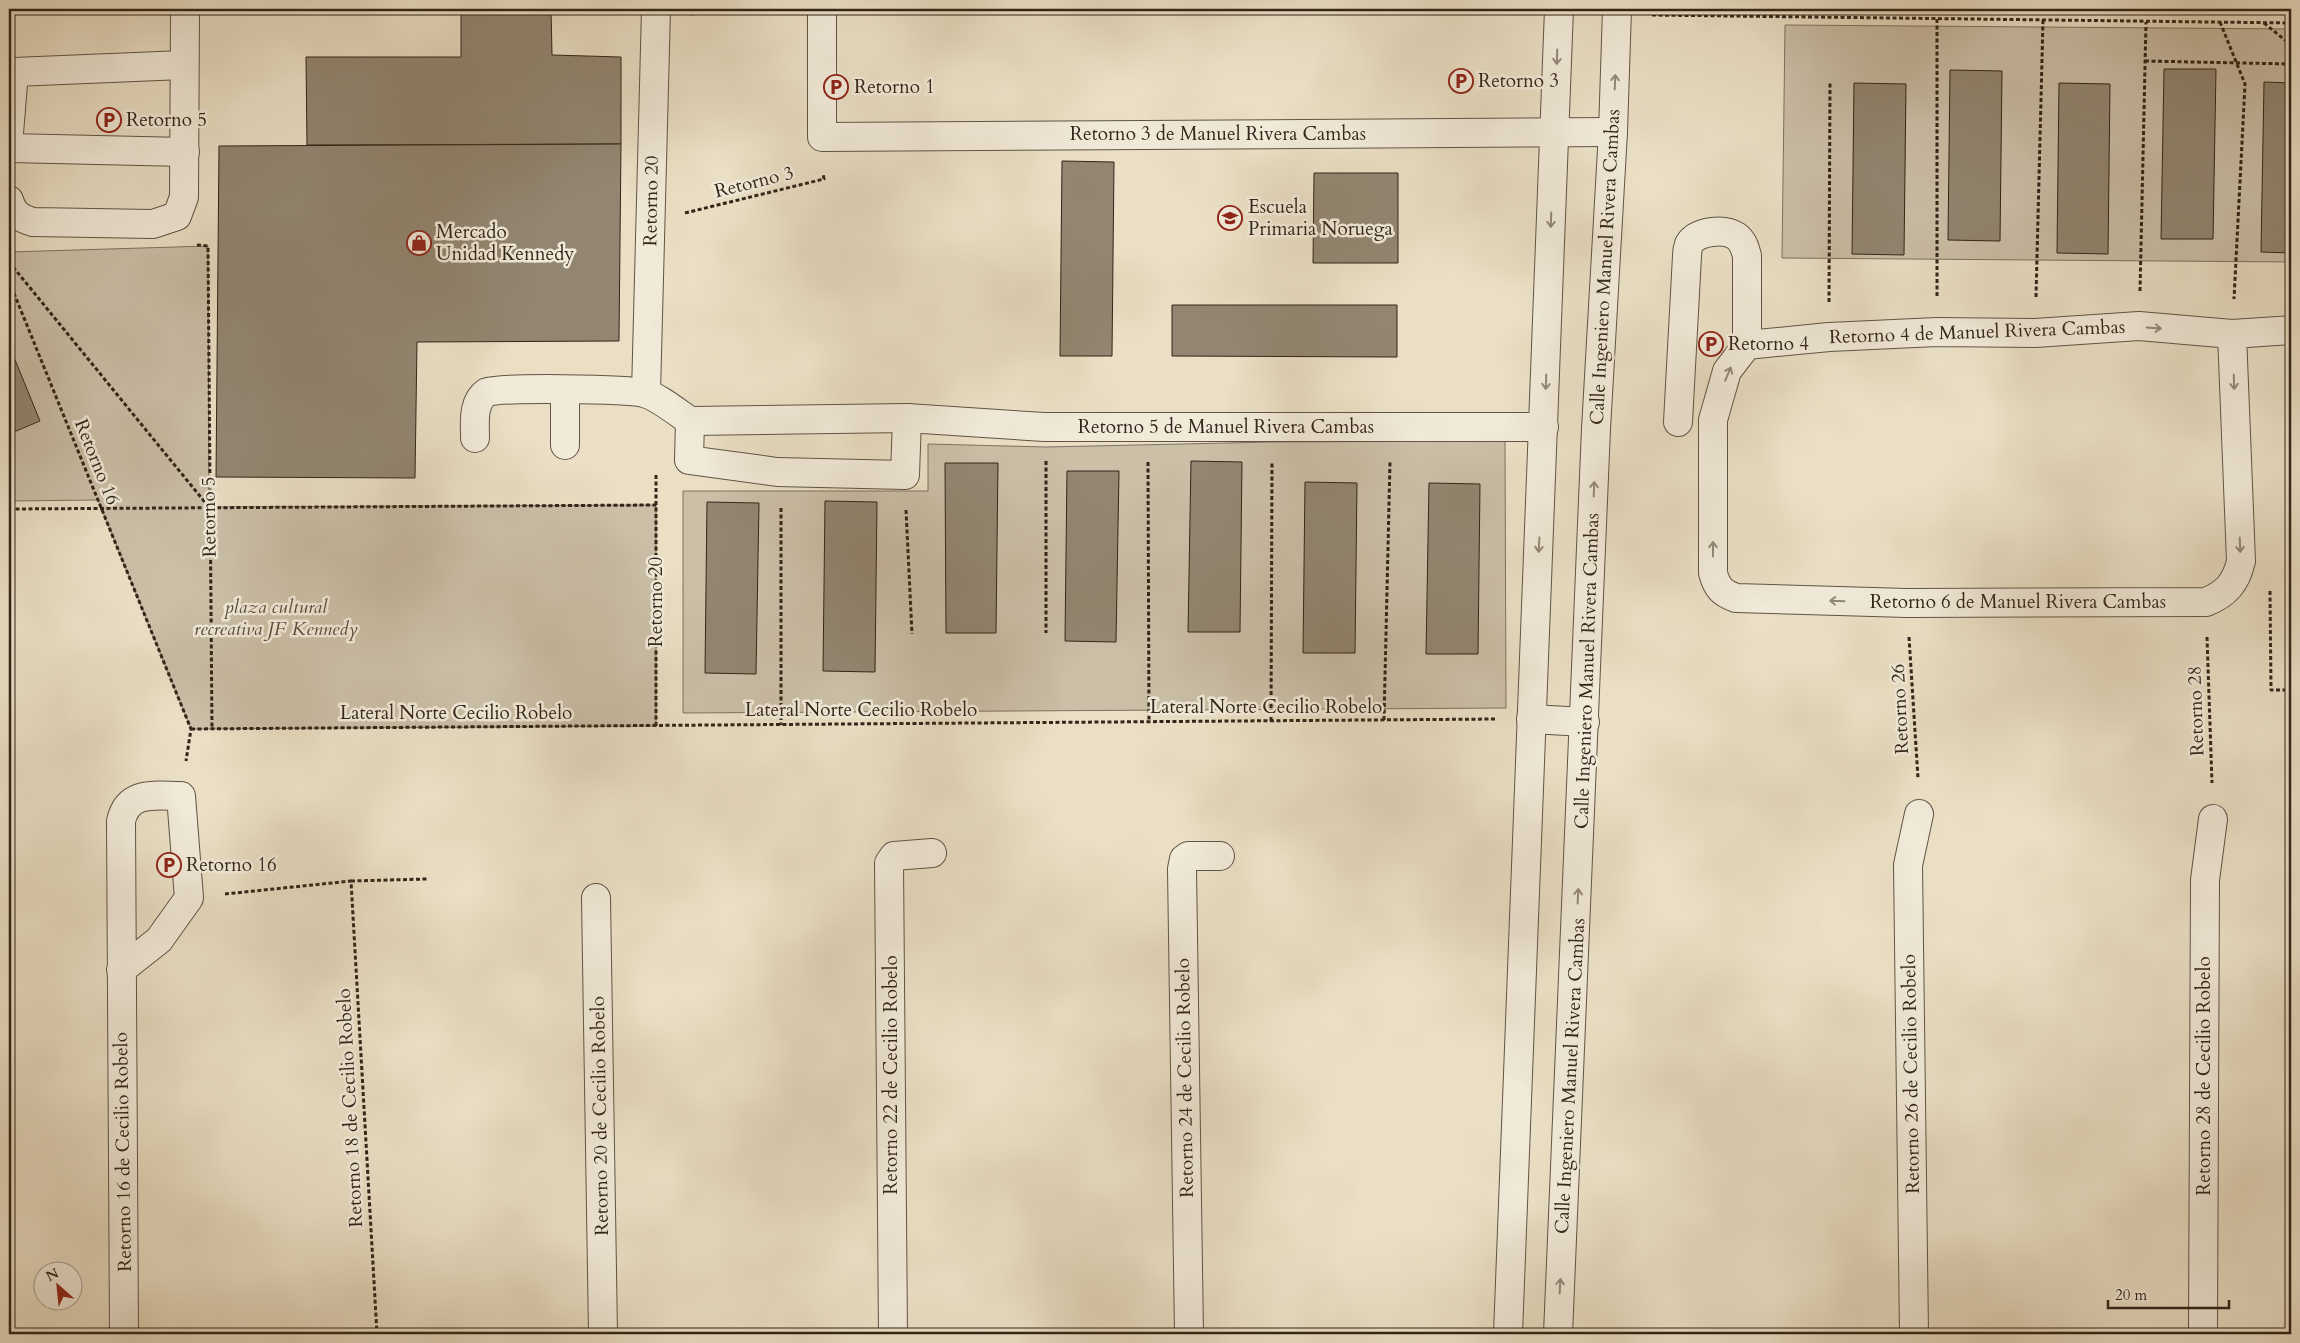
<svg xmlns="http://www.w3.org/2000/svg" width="2300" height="1343" font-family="Cardo,serif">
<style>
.green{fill:#cbbfa8;stroke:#7e7260}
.building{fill:#928672;stroke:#322519}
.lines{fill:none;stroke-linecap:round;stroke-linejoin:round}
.minor-casing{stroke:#605444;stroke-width:30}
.path{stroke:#322519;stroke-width:3;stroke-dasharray:4 2.5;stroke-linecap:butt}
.minor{stroke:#f1ead9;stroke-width:28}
.oneway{stroke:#928879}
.labels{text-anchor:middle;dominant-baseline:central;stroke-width:5;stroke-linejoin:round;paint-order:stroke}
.poi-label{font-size:19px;fill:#322519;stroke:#f1ead9;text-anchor:start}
.street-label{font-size:19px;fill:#322519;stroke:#f1ead9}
.park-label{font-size:19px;font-style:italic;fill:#584c3d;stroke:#f1ead9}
</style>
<rect width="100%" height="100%" fill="#eadfc5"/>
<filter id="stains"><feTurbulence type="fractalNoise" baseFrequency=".004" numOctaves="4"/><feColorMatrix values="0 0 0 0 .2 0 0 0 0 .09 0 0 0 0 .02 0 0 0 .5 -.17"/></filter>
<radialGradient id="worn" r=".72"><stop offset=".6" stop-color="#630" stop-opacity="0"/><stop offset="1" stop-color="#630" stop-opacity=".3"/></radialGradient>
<g class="green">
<path d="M1785 25 2291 29V262L1782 258Z"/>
<path d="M208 246 209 507 656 505V726L191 729 98 500 9 501V252Z"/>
<path d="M1505 441 1506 708 683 713V491H928V444L1046 447 1272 442Z"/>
</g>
<g class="building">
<path d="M461 9H551L552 55 621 57V144L307 145 306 57H461Z"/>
<path d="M2164 69H2216L2213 239H2161Z"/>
<path d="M1950 70 2002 71 2000 241 1948 240Z"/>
<path d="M2264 82 2291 83V253L2261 252Z"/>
<path d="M1854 83 1906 84 1904 255 1852 254Z"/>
<path d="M2059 83 2110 84 2108 254 2057 253Z"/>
<path d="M621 144 619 341 417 342 415 478 216 477 219 146Z"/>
<path d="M1062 161 1114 162 1112 356H1060Z"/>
<path d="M1314 173H1398V263H1313Z"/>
<path d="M1172 305H1397V357L1172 356Z"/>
<path d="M9 345 40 421 9 434Z"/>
<path d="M1191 461 1242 462 1240 632H1188Z"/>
<path d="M945 463H998L996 633H946Z"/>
<path d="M1067 471H1119L1116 642 1065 641Z"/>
<path d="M1305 482 1357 483 1355 653H1303Z"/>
<path d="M1429 483 1480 484 1478 654H1426Z"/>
<path d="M825 501 877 502 875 672 823 671Z"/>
<path d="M707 502 759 503 756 674 705 673Z"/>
</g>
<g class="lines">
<defs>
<g id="minor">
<path d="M822 9V137L1613 132"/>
<path d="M9 133 14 72 183 65"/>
<path d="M9 148 185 152"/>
<path d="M9 200C13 213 19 218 33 222L153 224 177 216 184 197 185 9"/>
<path d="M2232 334 2241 561C2236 583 2226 594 2206 602L1907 603 1736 598C1722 593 1717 588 1713 573V420L1727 371 1747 345 1829 337 1937 332 2035 333 2139 326 2232 334 2291 330"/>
<path d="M565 391V445"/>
<path d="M646 393 656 9"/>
<path d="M690 421 907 418 1044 427H1544"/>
<path d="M690 421 689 460 777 472 905 475 907 418"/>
<path d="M1678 422 1687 256C1687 252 1688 247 1689 244 1697 231 1724 228 1736 236 1743 241 1745 248 1747 256V345"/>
<path d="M475 438C475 423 472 402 487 392 495 387 629 389 644 393 657 396 678 413 690 421"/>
<path d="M1531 719 1585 722"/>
<path d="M596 898 603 1334"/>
<path d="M121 970 159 940 189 898 181 796C155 796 128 790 121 821L124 1334"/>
<path d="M893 1334 889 863 894 856 932 853"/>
<path d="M1189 1334 1182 869 1184 859 1188 856H1220"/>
<path d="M1508 1334 1559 9"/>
<path d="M1558 1334 1596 429 1613 132 1617 9"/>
<path d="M1914 1334 1908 865 1919 814"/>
<path d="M2203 1334 2205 880 2213 819"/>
</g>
</defs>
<use href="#minor" class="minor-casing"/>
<g class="path">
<path d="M11 9 12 38"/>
<path d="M692 14 718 9"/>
<path d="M1652 15 2291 23"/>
<path d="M1937 19V296"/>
<path d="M2220 22 2245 84 2234 299"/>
<path d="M2264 23 2291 45"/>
<path d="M2145 61 2291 64"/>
<path d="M685 213 824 179 823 173"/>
<path d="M197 245 208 246 212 729"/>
<path d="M9 262 208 506"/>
<path d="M9 281 191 729 186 761"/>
<path d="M2140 291 2146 22"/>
<path d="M2036 297 2043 20"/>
<path d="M1829 302 1830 83"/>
<path d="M1046 461V633"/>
<path d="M1148 462 1149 722"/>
<path d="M656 475V726"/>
<path d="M9 498 13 508"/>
<path d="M781 508V725"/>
<path d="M9 509 656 505"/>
<path d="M906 510 912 634"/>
<path d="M2270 591 2271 690H2291"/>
<path d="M1909 637 1918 778"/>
<path d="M2207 637 2212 783"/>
<path d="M1384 720 1390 461"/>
<path d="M1271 721 1272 462"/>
<path d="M191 729 1496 719"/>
<path d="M351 881 427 879"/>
<path d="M225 894 351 881 377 1334"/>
</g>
<use href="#minor" class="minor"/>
</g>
<defs><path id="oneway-shaft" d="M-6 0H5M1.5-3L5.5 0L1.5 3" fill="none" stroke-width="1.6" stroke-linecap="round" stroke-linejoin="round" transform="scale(1.25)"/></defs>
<g class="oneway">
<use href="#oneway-shaft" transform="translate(1557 57) rotate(92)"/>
<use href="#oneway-shaft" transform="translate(1615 82) rotate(-88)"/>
<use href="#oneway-shaft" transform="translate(1551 220) rotate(92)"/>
<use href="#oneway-shaft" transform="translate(2154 328) rotate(4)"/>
<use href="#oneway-shaft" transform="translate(1728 374) rotate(-67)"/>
<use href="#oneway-shaft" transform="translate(1546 382) rotate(92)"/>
<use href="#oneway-shaft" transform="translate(2234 382) rotate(88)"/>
<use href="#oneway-shaft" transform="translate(1594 489) rotate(-88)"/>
<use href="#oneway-shaft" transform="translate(1539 545) rotate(93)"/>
<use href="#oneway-shaft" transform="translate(2240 545) rotate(88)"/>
<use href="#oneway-shaft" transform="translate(1713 549) rotate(-90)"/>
<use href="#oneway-shaft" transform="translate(1837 601) rotate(-178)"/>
<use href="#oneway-shaft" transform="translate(1578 896) rotate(-87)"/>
<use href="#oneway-shaft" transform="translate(1560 1286) rotate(-87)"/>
</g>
<defs>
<symbol id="parking-ring" viewBox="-11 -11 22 22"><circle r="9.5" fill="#f1ead9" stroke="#8f2418" stroke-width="1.5"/><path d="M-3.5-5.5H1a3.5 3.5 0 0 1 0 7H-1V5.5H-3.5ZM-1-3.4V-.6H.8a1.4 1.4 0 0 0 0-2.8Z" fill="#8f2418"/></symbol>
<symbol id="school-ring" viewBox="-11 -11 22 22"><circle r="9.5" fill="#f1ead9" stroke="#8f2418" stroke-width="1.5"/><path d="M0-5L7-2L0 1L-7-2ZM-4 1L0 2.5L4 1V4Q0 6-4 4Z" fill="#8f2418"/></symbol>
<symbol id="shop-ring" viewBox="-11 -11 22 22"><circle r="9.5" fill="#f1ead9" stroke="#8f2418" stroke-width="1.5"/><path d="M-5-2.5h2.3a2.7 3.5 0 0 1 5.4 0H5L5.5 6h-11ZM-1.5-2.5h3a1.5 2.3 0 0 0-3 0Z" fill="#8f2418"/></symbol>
</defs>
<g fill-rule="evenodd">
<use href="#parking-ring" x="1447" y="67" width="28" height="28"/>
<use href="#parking-ring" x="822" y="73" width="28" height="28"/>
<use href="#parking-ring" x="95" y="106" width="28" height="28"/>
<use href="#school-ring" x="1216" y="204" width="28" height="28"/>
<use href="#shop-ring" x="405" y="229" width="28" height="28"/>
<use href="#parking-ring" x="1697" y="330" width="28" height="28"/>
<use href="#parking-ring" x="155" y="851" width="28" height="28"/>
</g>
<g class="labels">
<g class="poi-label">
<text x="1478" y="81">Retorno 3</text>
<text x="854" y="87">Retorno 1</text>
<text x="126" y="120">Retorno 5</text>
<text x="1248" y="207">Escuela<tspan x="1248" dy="22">Primaria Noruega</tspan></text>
<text x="436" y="232">Mercado<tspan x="436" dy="22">Unidad Kennedy</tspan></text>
<text x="1728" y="344">Retorno 4</text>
<text x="186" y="865">Retorno 16</text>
</g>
<g class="street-label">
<text x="1218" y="134">Retorno 3 de Manuel Rivera Cambas</text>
<text transform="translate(754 182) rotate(-14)">Retorno 3</text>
<text transform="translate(651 201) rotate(-89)">Retorno 20</text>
<text transform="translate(1605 267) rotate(-87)">Calle Ingeniero Manuel Rivera Cambas</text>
<text transform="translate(1977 332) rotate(-2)">Retorno 4 de Manuel Rivera Cambas</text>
<text x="1226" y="427">Retorno 5 de Manuel Rivera Cambas</text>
<text transform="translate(97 462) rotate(68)">Retorno 16</text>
<text transform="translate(209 517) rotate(-91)">Retorno 5</text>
<text transform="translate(656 602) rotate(-90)">Retorno 20</text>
<text x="2018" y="602">Retorno 6 de Manuel Rivera Cambas</text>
<text transform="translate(1587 671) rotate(-88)">Calle Ingeniero Manuel Rivera Cambas</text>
<text x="1266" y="707">Lateral Norte Cecilio Robelo</text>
<text transform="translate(1900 709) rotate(-93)">Retorno 26</text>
<text x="861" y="710">Lateral Norte Cecilio Robelo</text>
<text transform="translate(2196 711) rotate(-92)">Retorno 28</text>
<text x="456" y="713">Lateral Norte Cecilio Robelo</text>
<text transform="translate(1911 1074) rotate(-91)">Retorno 26 de Cecilio Robelo</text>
<text transform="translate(891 1075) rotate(-90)">Retorno 22 de Cecilio Robelo</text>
<text transform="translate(1570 1076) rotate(-87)">Calle Ingeniero Manuel Rivera Cambas</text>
<text transform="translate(2204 1076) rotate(-90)">Retorno 28 de Cecilio Robelo</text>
<text transform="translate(1185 1078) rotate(-91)">Retorno 24 de Cecilio Robelo</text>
<text transform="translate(350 1108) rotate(-93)">Retorno 18 de Cecilio Robelo</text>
<text transform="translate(600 1116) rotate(-91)">Retorno 20 de Cecilio Robelo</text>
<text transform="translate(123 1152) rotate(-91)">Retorno 16 de Cecilio Robelo</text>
</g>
<g class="park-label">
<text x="276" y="607">plaza cultural<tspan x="276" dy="22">recreativa JF Kennedy</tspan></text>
</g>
</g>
<rect width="2300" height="1343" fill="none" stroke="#eadfc5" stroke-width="30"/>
<rect x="10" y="10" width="2280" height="1323" fill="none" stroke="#322519" stroke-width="2.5"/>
<rect x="15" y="15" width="2270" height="1313" fill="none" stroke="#322519"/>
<g transform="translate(58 1286) rotate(333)"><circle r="24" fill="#f1ead9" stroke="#a59b8c"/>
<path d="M0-4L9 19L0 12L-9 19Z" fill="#8f2418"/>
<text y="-8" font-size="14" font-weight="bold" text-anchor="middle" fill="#322519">N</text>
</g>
<path d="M2108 1300v8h121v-8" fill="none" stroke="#322519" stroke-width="2.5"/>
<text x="2115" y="1300" font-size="15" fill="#322519" stroke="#f1ead9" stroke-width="4" paint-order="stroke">20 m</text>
<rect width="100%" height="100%" filter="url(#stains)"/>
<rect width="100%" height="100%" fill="url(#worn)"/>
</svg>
